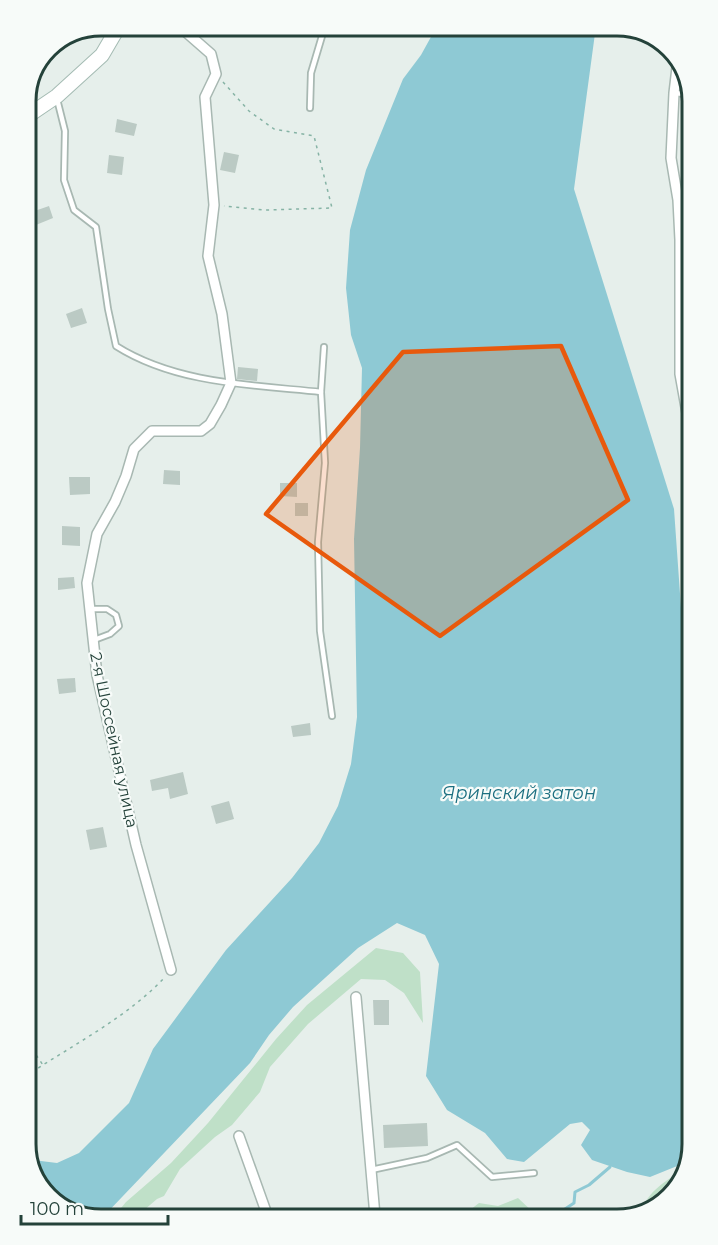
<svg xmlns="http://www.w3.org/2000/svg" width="718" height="1245" font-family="Montserrat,sans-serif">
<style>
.green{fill:#bfe0c8}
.water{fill:#8ec9d4}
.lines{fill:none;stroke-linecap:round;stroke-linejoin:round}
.stream{stroke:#8ec9d4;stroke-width:3}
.building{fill:#bbcac4}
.lane-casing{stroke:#a8b8b2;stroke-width:8}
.street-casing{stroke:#a8b8b2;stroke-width:12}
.secondary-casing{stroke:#a4bbb3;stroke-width:16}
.path{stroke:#86b3a5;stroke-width:1.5;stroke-dasharray:3 4.5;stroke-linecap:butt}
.lane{stroke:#fff;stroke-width:4.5}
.street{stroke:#fff;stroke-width:9}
.secondary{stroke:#fff;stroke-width:14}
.marked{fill:#e8590c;fill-opacity:0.2;stroke:#e8590c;stroke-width:4.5;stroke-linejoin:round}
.labels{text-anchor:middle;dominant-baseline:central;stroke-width:4.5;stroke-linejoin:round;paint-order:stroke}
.street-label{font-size:16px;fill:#24423a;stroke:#f7fbf9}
.water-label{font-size:18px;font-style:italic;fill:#1c6f80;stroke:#f7fbf9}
.rim{fill:none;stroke:#24423a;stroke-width:3}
</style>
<rect width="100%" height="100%" fill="#e6efeb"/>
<g class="green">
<path d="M376 948 403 953 420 972 423 1023 404 993 385 980 361 979 308 1024 270 1067 260 1092 232 1125 215 1137 180 1169 164 1196 157 1199 136 1217 138 1219H112L126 1202 171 1163 208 1123 276 1039 307 1005Z"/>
<path d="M685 1170C680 1186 663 1201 650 1212H640C649 1191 665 1180 685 1170Z"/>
<path d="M518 1198 534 1213H466L479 1203 498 1206Z"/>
</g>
<path class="water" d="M437 26H596L574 189 674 509 690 735 692 1145 687 1162 650 1177 627 1172 592 1160 581 1145 590 1130 582 1122 570 1124 524 1162 507 1159 485 1133 447 1110 426 1076 439 964 425 935 397 923 358 948 293 1007 269 1035 250 1063 101 1219H96L59 1207 33 1177V1160L57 1163 79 1153 129 1103 153 1049 226 950 292 878 319 843 338 806 351 764 357 717 354 539 360 448 362 368 351 335 346 288 350 230 366 170 403 79 421 55Z"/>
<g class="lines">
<path class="stream" d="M559 1213 574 1203 575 1192 589 1185 610 1167"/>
</g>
<g class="building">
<path d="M117 119 137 124 134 136 115 132Z"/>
<path d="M224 152 239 155 235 173 220 170Z"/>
<path d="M109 155 124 157 122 175 107 173Z"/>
<path d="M49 206 53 218 31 227 26 214Z"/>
<path d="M82 308 87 323 71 328 66 314Z"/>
<path d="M238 367 258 369 257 381 237 379Z"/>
<path d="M164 470 180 471V485L163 484Z"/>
<path d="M69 477H90V494L70 495Z"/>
<path d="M280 483H297V497L280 496Z"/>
<rect x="295" y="503" width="13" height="13"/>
<path d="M62 526 80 527V546L62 545Z"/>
<path d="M74 577 75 588 58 590V578Z"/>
<path d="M75 678 76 692 59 694 57 679Z"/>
<path d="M310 723 311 735 293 737 291 726Z"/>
<path d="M183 772 188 794 170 799 168 788 152 791 150 780Z"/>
<path d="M229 801 234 819 216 824 211 806Z"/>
<path d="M103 827 107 847 90 850 86 830Z"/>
<path d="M373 1000H389V1025H374Z"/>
<path d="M427 1123 428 1146 384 1148 383 1125Z"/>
</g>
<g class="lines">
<defs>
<g id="lane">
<path d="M674 93 685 94"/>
<path d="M57 99 65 131 64 180 74 210 96 227 108 309 116 346C176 384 253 385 321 392"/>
<path d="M310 108 311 73 325 26"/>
<path d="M324 347 321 392 325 463 318 542 320 631 332 716"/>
<path d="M90 609H107L116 615 119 626 110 634 94 640"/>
<path d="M371 1170 427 1158 457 1145 492 1177 534 1173"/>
</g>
<g id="street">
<path d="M678 59 674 93 671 158 678 200 680 240V374L687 413"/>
<path d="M171 970 136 845 97 675 87 583 97 534 115 502 126 476 134 449 152 431H201L210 424 221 405 231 383 222 314 208 256 214 205 205 97 216 74 211 54 179 26"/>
<path d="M356 997 375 1216"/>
<path d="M239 1136 268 1217"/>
</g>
<path id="secondary" d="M26 117 57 96 102 55 119 26"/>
</defs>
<use href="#lane" class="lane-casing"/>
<use href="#street" class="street-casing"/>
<use href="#secondary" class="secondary-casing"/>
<g class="path">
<path d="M223 82 249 111 274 129 314 136 332 208 265 210 224 206"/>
<path d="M32 1049 43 1065"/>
<path d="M32 1072C75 1044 130 1015 165 977"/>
</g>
<use href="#lane" class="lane"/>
<use href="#street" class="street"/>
<use href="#secondary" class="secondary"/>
</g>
<path class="marked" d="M561 346 628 500 440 636 266 514 403 352Z"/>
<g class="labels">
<g class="street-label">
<text transform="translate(114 740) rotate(78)">2-я Шоссейная улица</text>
</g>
<g class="water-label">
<text x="519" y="793">Яринский затон</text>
</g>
</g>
<path d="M0 0H718V1245H0ZM101 36H617A65 65 0 0 1 682 101V1144A65 65 0 0 1 617 1209H101A65 65 0 0 1 36 1144V101A65 65 0 0 1 101 36Z" fill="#f7fbf9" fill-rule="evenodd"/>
<path class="rim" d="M101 36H617A65 65 0 0 1 682 101V1144A65 65 0 0 1 617 1209H101A65 65 0 0 1 36 1144V101A65 65 0 0 1 101 36Z"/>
<path d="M21 1215v9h147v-9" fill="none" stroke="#24423a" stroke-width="3"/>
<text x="30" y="1215" font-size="18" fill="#24423a" stroke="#f7fbf9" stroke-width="4.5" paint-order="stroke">100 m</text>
</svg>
